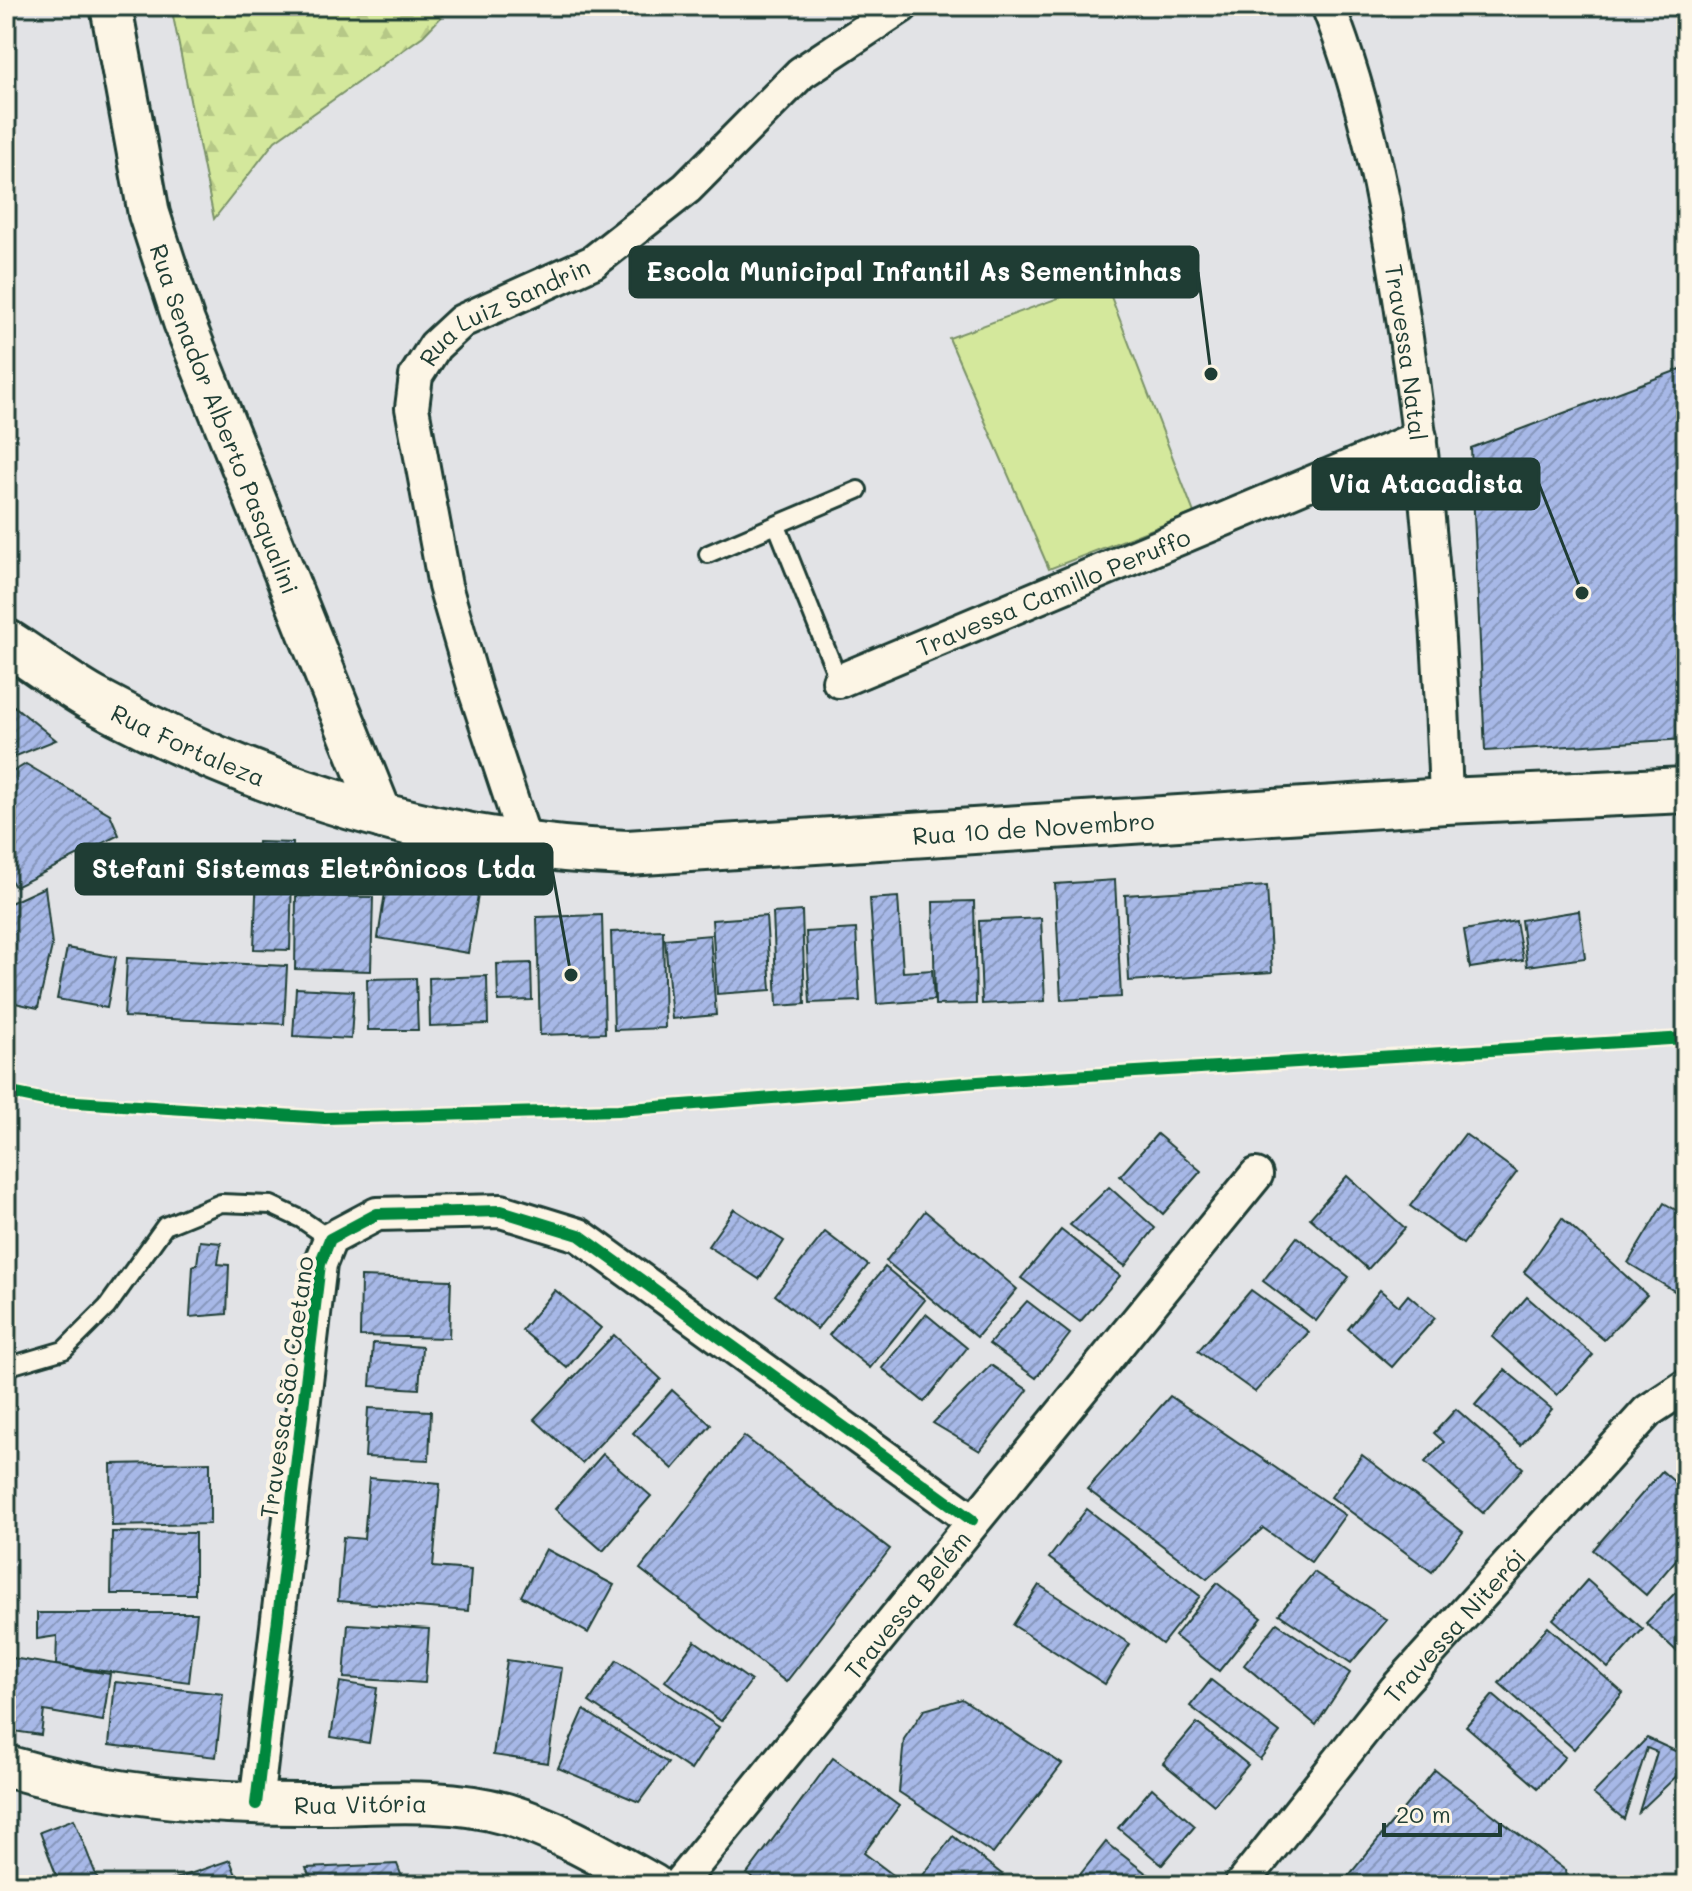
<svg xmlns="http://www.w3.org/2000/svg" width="1692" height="1891" font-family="Mali,sans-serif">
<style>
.forest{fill:url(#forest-firs);stroke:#7a9268;stroke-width:2}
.pitch{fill:#d4e89c;stroke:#7a9268;stroke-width:2}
.building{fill:url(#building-hatch);stroke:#1f3d34;stroke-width:2}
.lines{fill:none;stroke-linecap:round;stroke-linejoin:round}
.service-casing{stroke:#1f3d34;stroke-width:22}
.minor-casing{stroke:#1f3d34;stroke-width:38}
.tertiary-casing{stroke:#1f3d34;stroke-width:46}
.secondary-casing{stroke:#1f3d34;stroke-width:50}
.service{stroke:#fcf5e5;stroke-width:16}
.minor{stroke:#fcf5e5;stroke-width:32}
.tertiary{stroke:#fcf5e5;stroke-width:40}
.secondary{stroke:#fcf5e5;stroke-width:44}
.rail{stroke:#1f3d34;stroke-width:6}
.cycleway-casing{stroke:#fcf5e5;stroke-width:17}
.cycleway{stroke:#00873e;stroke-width:12}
.labels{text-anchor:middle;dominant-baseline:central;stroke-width:8;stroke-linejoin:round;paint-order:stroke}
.street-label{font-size:24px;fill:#1f3d34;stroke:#fcf5e5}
.leader{fill:none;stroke:#1f3d34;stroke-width:3}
.callout-dot{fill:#1f3d34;stroke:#fcf5e5;stroke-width:3}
.callout{fill:#1f3d34;stroke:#1f3d34;stroke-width:3}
.callout-label{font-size:26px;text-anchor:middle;font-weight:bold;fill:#fff}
</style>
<defs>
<pattern id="forest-firs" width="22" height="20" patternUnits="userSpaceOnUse" patternTransform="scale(2)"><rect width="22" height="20" fill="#d4e89c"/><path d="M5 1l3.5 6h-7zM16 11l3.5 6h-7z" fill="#b6c887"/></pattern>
<pattern id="building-hatch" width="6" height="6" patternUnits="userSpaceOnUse" patternTransform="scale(2)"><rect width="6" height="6" fill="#a7b8e7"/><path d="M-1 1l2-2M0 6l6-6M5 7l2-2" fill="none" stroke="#8797bc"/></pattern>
</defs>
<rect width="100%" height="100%" fill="#e2e3e6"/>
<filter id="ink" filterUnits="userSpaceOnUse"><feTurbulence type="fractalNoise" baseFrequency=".0125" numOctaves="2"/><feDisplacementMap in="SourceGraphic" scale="16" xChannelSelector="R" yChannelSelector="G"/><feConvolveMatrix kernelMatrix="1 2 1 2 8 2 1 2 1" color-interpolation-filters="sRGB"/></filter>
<g filter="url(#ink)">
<path class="forest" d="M171 6H452L423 36 275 141 214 219Z"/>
<path class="pitch" d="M1105 281 1194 513 1049 569 949 338Z"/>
<g class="building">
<path d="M1686 367V739L1485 751 1471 448Z"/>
<path d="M14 706 56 740 6 760V710Z"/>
<path d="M26 764 110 814 119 835 15 887 6 872V776Z"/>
<path d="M258 842 293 843 290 950 254 949Z"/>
<path d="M387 880 478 895 468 953 378 938Z"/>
<path d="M1115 880 1121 997 1061 1000 1055 884Z"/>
<path d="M1267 886 1272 972 1129 981 1125 895Z"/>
<path d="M45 887 52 946 38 1008 6 1001V905Z"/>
<path d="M296 896 373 897 371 971 295 969Z"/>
<path d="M898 897 903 972 932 970 934 1000 877 1004 870 899Z"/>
<path d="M974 901 976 1004 935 1005 933 902Z"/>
<path d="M802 911 805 1004 777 1006 773 913Z"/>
<path d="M1579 911 1585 958 1527 966 1521 920Z"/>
<path d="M602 915 605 1033 540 1035 537 917Z"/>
<path d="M766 916 771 990 717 994 712 920Z"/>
<path d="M1041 918 1045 1001 982 1004 979 921Z"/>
<path d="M1516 921 1523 960 1470 968 1464 930Z"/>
<path d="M856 929 860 1001 810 1003 806 932Z"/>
<path d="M663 930 665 1028 614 1030 611 932Z"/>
<path d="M710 935 716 1015 672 1019 665 939Z"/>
<path d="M67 948 116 957 107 1008 57 999Z"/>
<path d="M127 958 287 966 284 1024 124 1017Z"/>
<path d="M531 963 532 1000 498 1001 497 964Z"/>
<path d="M487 976 488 1024 430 1026 429 978Z"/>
<path d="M416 978 418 1030H368L367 979Z"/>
<path d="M296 988 354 991 351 1039 293 1036Z"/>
<path d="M1157 1134 1201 1171 1163 1214 1120 1176Z"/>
<path d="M1465 1134 1517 1172 1463 1244 1410 1206Z"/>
<path d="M1347 1176 1405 1228 1368 1269 1310 1218Z"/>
<path d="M1109 1187 1155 1228 1125 1266 1070 1225Z"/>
<path d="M1664 1203 1686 1216V1298L1628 1263Z"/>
<path d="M734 1209 784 1241 759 1279 708 1246Z"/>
<path d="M925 1211 1017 1289 977 1337 886 1261Z"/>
<path d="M1562 1218 1647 1295 1604 1340 1524 1272Z"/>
<path d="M1061 1230 1120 1276 1080 1322 1021 1278Z"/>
<path d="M825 1232 868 1265 817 1329 775 1295Z"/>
<path d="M1297 1237 1349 1277 1316 1321 1263 1281Z"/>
<path d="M200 1241 221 1243 218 1264 229 1265 227 1314 190 1317 193 1266 197 1264Z"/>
<path d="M885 1267 925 1300 870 1368 829 1335Z"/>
<path d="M361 1277 451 1280 449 1338 360 1336Z"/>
<path d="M555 1290 601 1328 567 1368 522 1330Z"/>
<path d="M1251 1290 1309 1332 1255 1392 1198 1351Z"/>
<path d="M1380 1290 1399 1306 1408 1295 1435 1318 1392 1367 1348 1329Z"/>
<path d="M1527 1297 1593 1355 1557 1395 1492 1337Z"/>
<path d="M1027 1301 1070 1334 1036 1378 989 1344Z"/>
<path d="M926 1314 967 1348 924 1402 882 1368Z"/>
<path d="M614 1335 661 1379 582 1463 534 1419Z"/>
<path d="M373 1343 422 1347 419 1389 370 1386Z"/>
<path d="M991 1365 1028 1390 980 1451 933 1423Z"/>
<path d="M1505 1370 1552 1409 1521 1445 1475 1405Z"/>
<path d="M672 1390 711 1425 673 1469 633 1433Z"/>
<path d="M1170 1396 1345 1515 1311 1562 1263 1528 1207 1579 1087 1489Z"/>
<path d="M368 1408 431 1411 429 1460 365 1457Z"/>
<path d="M1456 1409 1523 1468 1483 1513 1425 1462 1444 1442 1434 1433Z"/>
<path d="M744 1436 890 1549 786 1682 640 1569Z"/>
<path d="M603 1454 651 1496 603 1551 555 1509Z"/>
<path d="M1362 1455 1463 1532 1432 1572 1331 1497Z"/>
<path d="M210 1462V1524L112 1526 111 1464Z"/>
<path d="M1662 1471 1686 1492V1548L1646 1595 1593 1550Z"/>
<path d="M369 1478 440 1484 433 1567 471 1570 468 1611 338 1601 343 1537 364 1539Z"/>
<path d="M1087 1509 1200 1596 1162 1644 1049 1558Z"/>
<path d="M112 1532 195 1533V1594H111Z"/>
<path d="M546 1549 614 1585 588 1633 521 1596Z"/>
<path d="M1314 1572 1387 1620 1351 1663 1279 1614Z"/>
<path d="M1587 1580 1643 1629 1608 1668 1553 1619Z"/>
<path d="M1217 1583 1262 1618 1219 1671 1175 1636Z"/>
<path d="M1039 1585 1130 1644 1105 1684 1013 1625Z"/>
<path d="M1675 1593 1686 1603V1654L1683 1657 1646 1623Z"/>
<path d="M37 1613H197L189 1682 56 1665 57 1636 37 1639Z"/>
<path d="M1277 1623 1350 1673 1316 1725 1244 1665Z"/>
<path d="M348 1624 429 1629 425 1683 344 1678Z"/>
<path d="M1548 1627 1623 1693 1574 1749 1499 1683Z"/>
<path d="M695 1641 751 1681 721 1721 665 1681Z"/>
<path d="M6 1657 110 1674 103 1721 44 1711 41 1735 6 1730Z"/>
<path d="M507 1660 562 1668 548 1763 493 1755Z"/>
<path d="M617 1660 719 1727 691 1770 589 1702Z"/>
<path d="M1211 1680 1280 1733 1260 1759 1190 1706Z"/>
<path d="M115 1682 223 1694 216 1757 109 1745Z"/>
<path d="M340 1682 377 1688 369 1743 331 1737Z"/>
<path d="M1493 1695 1565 1757 1538 1788 1466 1726Z"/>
<path d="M962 1699 1062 1764 993 1854 899 1792 904 1739 924 1710Z"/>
<path d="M584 1710 668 1763 639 1802 558 1768Z"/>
<path d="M1197 1723 1248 1765 1214 1805 1163 1763Z"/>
<path d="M1647 1738 1686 1756V1767L1639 1812 1657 1752 1647 1748 1624 1819 1593 1794Z"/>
<path d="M833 1758 899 1806 864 1853 901 1881 898 1885H763L747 1874Z"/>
<path d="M1435 1770 1565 1870 1567 1885H1341Z"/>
<path d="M1152 1788 1195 1826 1162 1865 1118 1828Z"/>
<path d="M74 1819 100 1885H60L40 1832Z"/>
<path d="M953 1836 1003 1875 996 1885 917 1883Z"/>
<path d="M1106 1842 1152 1878 1146 1885H1080L1075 1881Z"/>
<path d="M230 1860 240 1885H158Z"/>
<path d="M397 1864 405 1885H313L306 1868Z"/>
<path d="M275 1876 278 1885H247Z"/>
</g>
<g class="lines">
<defs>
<g id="service">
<path d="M777 526 839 681"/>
<path d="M708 554 858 490"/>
<path d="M6 1367 64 1350 107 1307 165 1226 221 1203 271 1205 301 1219 330 1239"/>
</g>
<g id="minor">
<path id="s1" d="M1328 6C1368 106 1388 218 1404 324 1428 483 1441 641 1446 801"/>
<path id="s2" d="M839 681 1420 437"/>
<path id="s3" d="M527 847 476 693 445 586 412 408 416 376 435 346 462 321 593 262 687 188 801 73 902 6"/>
<path d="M256 1804 320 1264 330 1239 377 1214 501 1211 579 1235 972 1520"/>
<path id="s4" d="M678 1885 1256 1175"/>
<path id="s5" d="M1241 1885 1396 1689 1648 1411 1686 1386"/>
</g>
<g id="tertiary">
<path id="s6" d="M111 6 149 214 184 322 383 818"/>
<path id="s7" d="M6 1766C101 1794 202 1804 300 1804 367 1805 441 1795 506 1814 559 1830 605 1858 653 1885"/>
</g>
<g id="secondary">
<path id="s8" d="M6 642C35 660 63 682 93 699 257 788 440 847 627 853L1446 801 1686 790"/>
</g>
</defs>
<use href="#service" class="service-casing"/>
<use href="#minor" class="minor-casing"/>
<use href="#tertiary" class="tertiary-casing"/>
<use href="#secondary" class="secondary-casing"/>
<use href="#service" class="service"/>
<use href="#minor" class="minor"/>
<use href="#tertiary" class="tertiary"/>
<use href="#secondary" class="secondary"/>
<path class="rail" d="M6 1092 45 1100 325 1118 618 1110 991 1081 1686 1038"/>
<defs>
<g id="cycleway">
<path d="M6 1092 45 1100 325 1118 618 1110 991 1081 1686 1038"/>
<path d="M256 1804 320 1264 330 1239 377 1214 501 1211 579 1235 972 1520"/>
</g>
</defs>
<use href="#cycleway" class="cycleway-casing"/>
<use href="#cycleway" class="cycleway"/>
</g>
</g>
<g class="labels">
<g class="street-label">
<text stroke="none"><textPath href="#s3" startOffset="600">Rua Luiz Sandrin</textPath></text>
<text stroke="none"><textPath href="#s1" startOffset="356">Travessa Natal</textPath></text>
<text stroke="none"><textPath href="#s6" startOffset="430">Rua Senador Alberto Pasqualini</textPath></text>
<text stroke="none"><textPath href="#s2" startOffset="232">Travessa Camillo Peruffo</textPath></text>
<text stroke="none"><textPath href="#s8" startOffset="210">Rua Fortaleza</textPath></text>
<text stroke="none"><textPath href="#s8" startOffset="1072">Rua 10 de Novembro</textPath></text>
<text transform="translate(286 1387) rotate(-82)">Travessa São Caetano</text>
<text stroke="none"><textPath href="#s4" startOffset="362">Travessa Belém</textPath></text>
<text stroke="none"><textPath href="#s5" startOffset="336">Travessa Niterói</textPath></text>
<text stroke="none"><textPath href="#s7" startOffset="358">Rua Vitória</textPath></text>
</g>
</g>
<path class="leader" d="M1211 374L1198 272M1582 593L1539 484M571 975L552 869"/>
<g class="callout-dot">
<circle cx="1211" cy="374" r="8"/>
<circle cx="1582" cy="593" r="8"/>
<circle cx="571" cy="975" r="8"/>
</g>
<g class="callout">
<rect x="630" y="247" width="568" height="50" rx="8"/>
<rect x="1313" y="459" width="226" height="50" rx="8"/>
<rect x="76" y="844" width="476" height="50" rx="8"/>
</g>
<g class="callout-label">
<text x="914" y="281">Escola Municipal Infantil As Sementinhas</text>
<text x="1426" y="493">Via Atacadista</text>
<text x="314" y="878">Stefani Sistemas Eletrônicos Ltda</text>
</g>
<rect width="1692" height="1891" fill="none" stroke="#fcf5e5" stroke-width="32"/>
<rect x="16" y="16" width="1660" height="1859" fill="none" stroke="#1f3d34" stroke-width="3" filter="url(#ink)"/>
<path d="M1384 1823v12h116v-12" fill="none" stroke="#1f3d34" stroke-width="4"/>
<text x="1396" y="1823" font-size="24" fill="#1f3d34" stroke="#fcf5e5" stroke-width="6" paint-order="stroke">20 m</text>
</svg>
